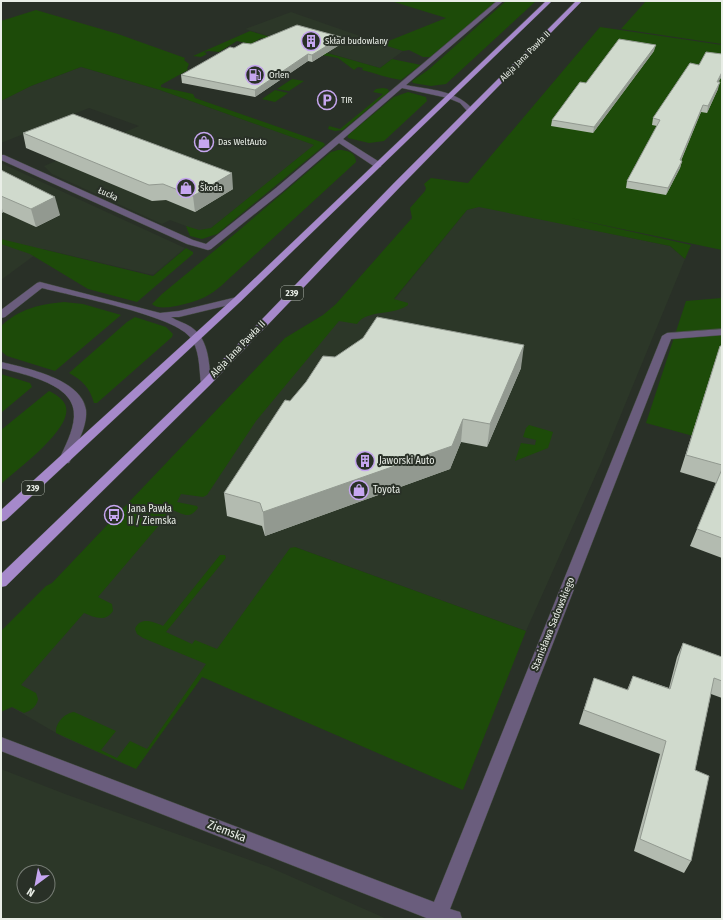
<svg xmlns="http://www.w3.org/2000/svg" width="723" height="920" font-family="'Fira Sans Condensed',sans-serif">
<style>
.built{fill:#2c3728;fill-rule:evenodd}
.green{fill:#1d4b09}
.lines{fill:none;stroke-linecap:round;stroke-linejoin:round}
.minor-casing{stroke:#444b42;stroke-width:1}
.major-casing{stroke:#444b42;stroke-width:1}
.minor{fill:#6a5d7d;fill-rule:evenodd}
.major{fill:#a689cb;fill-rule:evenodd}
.wall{fill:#b3bbb0}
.shaded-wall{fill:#929990}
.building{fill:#d0dacd;stroke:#929990}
.labels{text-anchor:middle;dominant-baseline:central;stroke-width:4;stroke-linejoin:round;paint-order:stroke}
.far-poi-label{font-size:9px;fill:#e9eee7;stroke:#293027;text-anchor:start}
.far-street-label{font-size:9px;fill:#e9eee7;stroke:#293027}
.shield{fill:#293027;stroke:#afb5ad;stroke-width:1}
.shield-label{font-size:9px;font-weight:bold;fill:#e9eee7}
.street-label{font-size:10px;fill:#e9eee7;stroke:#293027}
.poi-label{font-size:10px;fill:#e9eee7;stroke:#293027;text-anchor:start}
.near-street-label{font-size:12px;fill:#e9eee7;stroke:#293027}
</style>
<rect width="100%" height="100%" fill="#293027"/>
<g class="built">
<path d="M291 12 403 51 380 68 245 29Z"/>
<path d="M81 67 160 90 315 145 200 237 188 232 186 226 170 220 162 224 52 174 44 166 139 126 89 108 1 143V101L31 86Z"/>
<path d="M1 163 74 197 185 248 153 275 43 249 1 280Z"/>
<path d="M479 206 670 246 685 259 601 463 526 631 295 547 136 769 63 737 1 701V664L329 316 394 300 467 210Z"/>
<path d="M1 769 65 794 269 867 387 919H1ZM24 872H48V896H24Z"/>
</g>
<g class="green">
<path d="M391 1H497L430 57H423L409 50 403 51 381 44 446 18Z"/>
<path d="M506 1H536L446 84 431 86 413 83 412 81 428 70Z"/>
<path d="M646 1H722V44L621 29Z"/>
<path d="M36 10 118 34 185 58 184 60 189 64 187 69 188 70 161 85V87L193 94 195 98 324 143 325 145 217 234 202 239 190 236 186 226 199 230 211 228 314 145 160 90 81 67 31 86 1 101V21Z"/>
<path d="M600 27 722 45V250L570 218 691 245 685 259 670 246 479 207 467 210 394 299 408 303V305C394 316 367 309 357 324L339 321 256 421 207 495 203 497 181 494 177 502 197 506 198 508C189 520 184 514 172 510L98 597 112 604 113 611C105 623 94 617 84 613L21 685 36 693 38 699C37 706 31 711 24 713L12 707 1 712V631L46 586 52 583 285 338 323 315 336 304 412 218 410 208 425 191 426 188 424 184 431 178 468 183Z"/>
<path d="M250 31 380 68 392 59 421 65 401 80C387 78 375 73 362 70L363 68 358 67 354 70 338 58 295 50 275 41 261 38 251 44 237 41 219 52 209 51 204 52 207 54 201 57 193 56Z"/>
<path d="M292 79 304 81 289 91 277 89Z"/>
<path d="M383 88 388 89 389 92 343 130 335 131 328 129 329 126 340 129 383 94 373 92 376 89Z"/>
<path d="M275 90 288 93 275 102 262 99Z"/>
<path d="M408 92 426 97 427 101 384 141 369 143 348 138V135L394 97Z"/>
<path d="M338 150C347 150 356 152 356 162L221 286C216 290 211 294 205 297 195 302 160 313 152 304L162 294 237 232 331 152Z"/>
<path d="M1 239 153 276 186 248 193 252V254L137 302 88 289 30 254 1 244Z"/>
<path d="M722 298V444L646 423 686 301Z"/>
<path d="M64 302 83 304 121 315 55 371 7 356 1 351V326C19 309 40 304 64 302Z"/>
<path d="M135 317 166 327 173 334 172 337 97 403H94C90 388 82 380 69 373L127 322Z"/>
<path d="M1 374 30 383 32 387 1 413Z"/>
<path d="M49 391C58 395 69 403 66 414 62 436 18 469 1 484V430Z"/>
<path d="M529 425 553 432 548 448 515 461 521 443 535 445 536 440 523 437 526 428Z"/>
<path d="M295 547 526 631 463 790 202 677 136 769 56 733C55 723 65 713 74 712L116 731 101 750 117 758 130 741 147 749 206 664 143 638 137 634 135 629C140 616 154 622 163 626L220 555H225L226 558 166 632 192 644 195 640 217 649 290 548Z"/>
</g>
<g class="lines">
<defs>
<g id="minor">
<path d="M497 1H503L406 85C430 90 458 90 474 111L472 112H468L460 103 448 98 402 88 343 139 381 163V167H375L339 143 282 192 211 249 208 250 187 244 1 160V155H4L193 240 206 244 276 188Z"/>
<path d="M40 282 160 313 179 311 237 297 242 300 237 303 179 317H171C177 321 185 323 191 327 209 339 209 363 211 383L206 386 201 383C199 368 200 348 189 336 171 315 73 296 42 288L5 317 1 318V310L37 283Z"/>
<path d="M722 329V335L671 339 450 909 460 912 462 919H429L1 751V737L434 902 662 336 667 333Z"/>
<path d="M1 362C26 368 82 379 86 410 87 420 83 431 79 440 76 448 73 456 69 463H61L59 460C65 446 73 432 74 417 77 384 25 375 1 368Z"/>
</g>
<g id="major">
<path d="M546 1H552L240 302 6 520 1 522V510L234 298Z"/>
<path d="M576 1H582L400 187 210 385 6 586 1 587V574L202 381 394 183Z"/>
</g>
</defs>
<use href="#minor" class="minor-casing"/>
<use href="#major" class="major-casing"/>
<use href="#minor" class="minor"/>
<use href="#major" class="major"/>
</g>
<g class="wall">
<path d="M251 44H341L312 62 308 61 255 97 182 83 181 75 234 48Z"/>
<path d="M654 51 593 133 551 126 552 120 586 83Z"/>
<path d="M722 54V76L718 82V89L707 113 701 112 681 161H682L680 168 666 195 626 188 627 181 657 126 652 125 653 118 699 65Z"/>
<path d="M23 133 233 189 195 212 166 200 152 201 26 148Z"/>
<path d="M1 170 60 215 36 227 3 212 1 214Z"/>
<path d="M720 346H722V558L690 546 716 483 680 472Z"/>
<path d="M335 357 521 368 487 447 461 442 450 469 265 536 262 526 227 516 224 493 290 401Z"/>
<path d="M683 643 722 657V698L711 694 695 770 691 861 684 873 634 851 660 754 579 724 594 678 627 690 633 676 669 688 677 657Z"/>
</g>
<g class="shaded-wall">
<path d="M341 37V44L312 62V55Z"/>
<path d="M656 45 654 51 593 133 594 127Z"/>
<path d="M308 54V61L255 97V90Z"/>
<path d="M722 72V76L715 88 717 82Z"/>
<path d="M720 82 718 89 707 113 708 106Z"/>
<path d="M703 105 701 112 678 167 680 160Z"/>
<path d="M682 161 680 168 666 195 668 188Z"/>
<path d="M232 173 233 189 195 212 193 196Z"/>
<path d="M55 197 60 215 36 227 31 209Z"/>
<path d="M1 205 3 212 1 214Z"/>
<path d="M524 345 521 368 487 447 490 424Z"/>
<path d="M463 419 461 442 450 469 265 536 263 512Z"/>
</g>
<g class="building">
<path d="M297 25 341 37 312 55 308 54 255 90 181 75 230 47 234 48 243 43 251 44Z"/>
<path d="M619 39 656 45 594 127 552 120 580 82 586 83Z"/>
<path d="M706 52 722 54V72L717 82H720L708 106 703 105 680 160 682 161 668 188 627 181 660 120 653 118 690 63 699 65Z"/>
<path d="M73 114 232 173 193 196 163 184 149 185 23 133Z"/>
<path d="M1 170 55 197 31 209 1 196Z"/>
<path d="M377 317 524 345 490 424 463 419 452 446 263 512 260 503 224 493 285 400 290 401 306 382 323 356 335 357 363 338Z"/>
<path d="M720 346H722V465L686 455Z"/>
<path d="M722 469V538L697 529Z"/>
<path d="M683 643 722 657V681L714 678 695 770 709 776 691 861 640 839 666 741 584 710 594 678 628 690 633 676 670 689Z"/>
</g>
<defs>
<symbol id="building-ring" viewBox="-11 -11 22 22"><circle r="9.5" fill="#293027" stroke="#c6a6f0" stroke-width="1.5"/><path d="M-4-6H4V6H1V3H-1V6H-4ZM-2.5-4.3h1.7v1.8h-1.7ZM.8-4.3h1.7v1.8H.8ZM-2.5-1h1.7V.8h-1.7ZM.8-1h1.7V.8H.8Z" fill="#c6a6f0"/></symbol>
<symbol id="fuel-ring" viewBox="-11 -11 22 22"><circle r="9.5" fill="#293027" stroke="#c6a6f0" stroke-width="1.5"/><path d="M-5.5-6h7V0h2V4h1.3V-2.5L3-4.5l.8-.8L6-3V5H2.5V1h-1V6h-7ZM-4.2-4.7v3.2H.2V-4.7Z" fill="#c6a6f0"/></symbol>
<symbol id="parking-ring" viewBox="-11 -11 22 22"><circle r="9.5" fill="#293027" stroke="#c6a6f0" stroke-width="1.5"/><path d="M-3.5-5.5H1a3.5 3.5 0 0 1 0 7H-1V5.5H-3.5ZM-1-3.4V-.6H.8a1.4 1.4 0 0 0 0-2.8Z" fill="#c6a6f0"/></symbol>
<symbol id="shop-ring" viewBox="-11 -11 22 22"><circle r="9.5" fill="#293027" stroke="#c6a6f0" stroke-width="1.5"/><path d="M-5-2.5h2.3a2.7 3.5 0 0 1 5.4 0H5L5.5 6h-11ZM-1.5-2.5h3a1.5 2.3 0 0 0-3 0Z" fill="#c6a6f0"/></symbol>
<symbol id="bus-ring" viewBox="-11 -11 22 22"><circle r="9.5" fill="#293027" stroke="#c6a6f0" stroke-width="1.5"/><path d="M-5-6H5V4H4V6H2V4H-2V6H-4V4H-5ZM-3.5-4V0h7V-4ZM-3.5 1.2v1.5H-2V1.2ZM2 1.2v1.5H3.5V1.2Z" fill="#c6a6f0"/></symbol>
</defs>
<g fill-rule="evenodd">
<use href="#building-ring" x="300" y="30" width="22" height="22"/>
<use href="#fuel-ring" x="244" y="64" width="22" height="22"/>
<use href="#parking-ring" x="316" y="89" width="22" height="22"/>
<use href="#shop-ring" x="193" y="131" width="22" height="22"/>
<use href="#shop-ring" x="175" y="177" width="22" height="22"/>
<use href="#building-ring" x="354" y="450" width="22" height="22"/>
<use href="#shop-ring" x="348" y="479" width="22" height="22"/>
<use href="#bus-ring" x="103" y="504" width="22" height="22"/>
</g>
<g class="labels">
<g class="far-poi-label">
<text x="325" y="41">Skład budowlany</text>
<text x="269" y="75">Orlen</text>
<text x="341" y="100">TIR</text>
<text x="218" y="142">Das WeltAuto</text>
<text x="200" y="188">Škoda</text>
</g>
<g class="far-street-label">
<text transform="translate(525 56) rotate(-45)">Aleja Jana Pawła II</text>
<text transform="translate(108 194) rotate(24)">Łucka</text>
</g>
<g class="shield">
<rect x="281" y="286" width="22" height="14" rx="3"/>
<rect x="22" y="481" width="22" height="14" rx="3"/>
</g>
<g class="shield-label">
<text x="292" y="293">239</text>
<text x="33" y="488">239</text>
</g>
<g class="street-label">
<text transform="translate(238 349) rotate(-46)">Aleja Jana Pawła II</text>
<text transform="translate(553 624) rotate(-68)">Stanisława Sadowskiego</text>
</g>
<g class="poi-label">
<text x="379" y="461">Jaworski Auto</text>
<text x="373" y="490">Toyota</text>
<text x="128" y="509">Jana Pawła<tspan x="128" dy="12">II / Ziemska</tspan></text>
</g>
<g class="near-street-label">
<text transform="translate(227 831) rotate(21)">Ziemska</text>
</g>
</g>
<rect width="723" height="920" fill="none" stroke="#e9eee7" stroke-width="4"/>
<g transform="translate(36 884) rotate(212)"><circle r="19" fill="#293027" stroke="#767c74"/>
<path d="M0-3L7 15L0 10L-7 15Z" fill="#c6a6f0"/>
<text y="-6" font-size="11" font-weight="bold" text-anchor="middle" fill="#e9eee7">N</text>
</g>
</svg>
